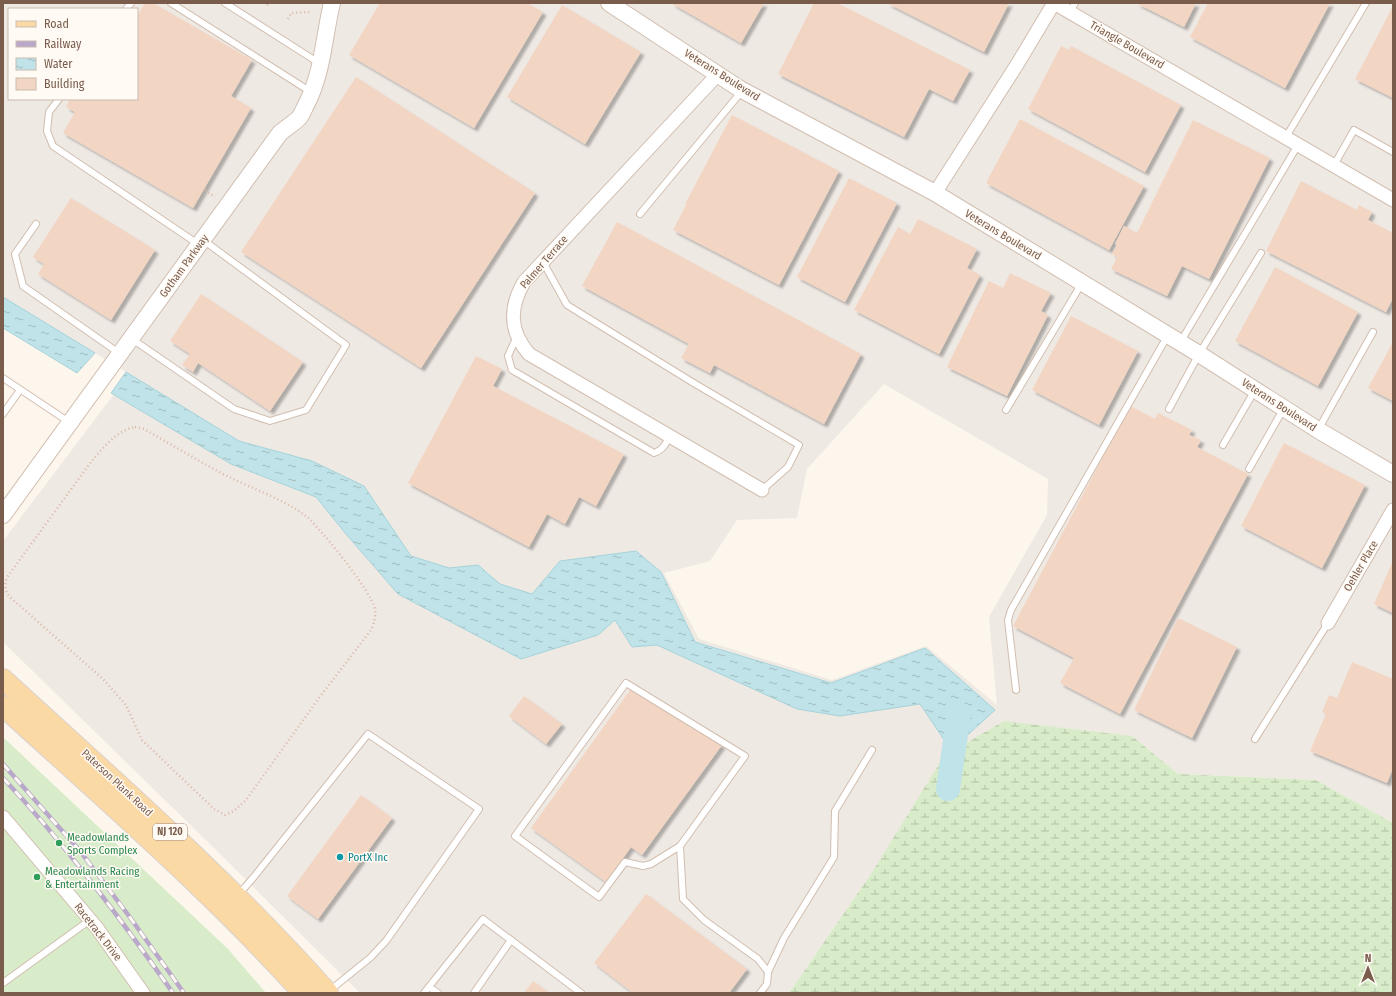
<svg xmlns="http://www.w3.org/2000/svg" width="1396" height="996" font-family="'Fira Sans Condensed',sans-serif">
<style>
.industrial{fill:#efe9e4;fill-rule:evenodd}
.wetland{fill:url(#wetland-marsh)}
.pitch{fill:#d8ecc9}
.water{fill:url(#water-ripples);stroke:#a5d3da}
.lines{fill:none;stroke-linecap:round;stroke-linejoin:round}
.river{stroke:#bfe3e8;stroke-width:24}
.building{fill:#f3d5c3;filter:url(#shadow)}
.service-casing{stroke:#d1beb0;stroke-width:8}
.minor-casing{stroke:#d1beb0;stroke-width:15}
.tertiary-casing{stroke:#d1beb0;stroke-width:18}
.primary-casing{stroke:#dad1cd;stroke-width:22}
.path{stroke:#d9b8a5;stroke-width:2.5;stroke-dasharray:1 3;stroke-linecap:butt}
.service{stroke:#fff;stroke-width:6}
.minor{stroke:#fff;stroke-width:13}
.tertiary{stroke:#fff;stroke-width:16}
.primary{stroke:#fbd9a5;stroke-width:20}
.rail-casing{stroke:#b9a8c9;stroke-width:4.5}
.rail{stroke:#fffaf3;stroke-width:3;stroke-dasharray:9;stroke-linecap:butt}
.leisure-dot{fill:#2e9e5b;stroke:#fffaf3;stroke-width:1.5}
.culture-dot{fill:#0f9aa8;stroke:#fffaf3;stroke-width:1.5}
.labels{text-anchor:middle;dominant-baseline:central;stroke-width:3;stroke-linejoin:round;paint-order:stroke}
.shield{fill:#fffaf3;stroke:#a28b7f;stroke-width:1}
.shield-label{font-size:10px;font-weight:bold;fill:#7a5c4d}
.street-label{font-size:11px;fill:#7a5c4d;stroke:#fffaf3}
.leisure-label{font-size:11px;fill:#27864d;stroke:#fffaf3;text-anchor:start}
.culture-label{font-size:11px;fill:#0d838f;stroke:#fffaf3;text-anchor:start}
</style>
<defs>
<pattern id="wetland-marsh" width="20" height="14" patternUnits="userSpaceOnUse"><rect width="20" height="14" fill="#d8ecc9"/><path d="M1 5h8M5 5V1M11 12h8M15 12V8" fill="none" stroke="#b4c2a5"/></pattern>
<pattern id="water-ripples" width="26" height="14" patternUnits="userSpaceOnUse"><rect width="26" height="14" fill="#bfe3e8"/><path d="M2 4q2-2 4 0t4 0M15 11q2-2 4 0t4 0" fill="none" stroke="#a0bbbe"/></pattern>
<filter id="shadow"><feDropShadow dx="3.5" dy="3.5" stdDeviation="1" flood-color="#0004"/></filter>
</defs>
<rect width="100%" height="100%" fill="#fdf6ec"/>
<path class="industrial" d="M3 3H1393V823L1316 780 1178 774 1132 736 871 874 789 993H360L216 850 3 642V541L114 394 231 464 316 497 346 534 398 594 521 659 598 635 615 620 632 647 657 645 797 709 840 716 920 704 951 749 925 648 831 683 695 642 661 572 560 561 532 594 500 584 478 565 449 568 411 556 364 486 312 461 239 441 3 297ZM9 9H137V99H9ZM884 384 1048 479 1047 515 989 617 997 705 926 646 832 680 699 639 664 573 710 561 737 520 797 518 807 469Z"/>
<path class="wetland" d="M1004 721 1132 736 1178 774 1316 780 1393 823V993H789L871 874 944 756Z"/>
<path class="pitch" d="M3 737 228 949 266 993H3Z"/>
<g class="water">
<path d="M3 297 95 353 77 373 3 328Z"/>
<path d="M126 372 239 441 312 461 364 486 411 556 449 568 478 565 500 584 532 594 560 561 636 551 661 572 695 642 831 683 925 648 995 710 951 750 920 704 840 716 797 709 657 645 632 647 615 620 598 635 521 659 398 594 346 534 316 497 231 464 111 393Z"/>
</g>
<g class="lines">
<path class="river" d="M948 789 959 714"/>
</g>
<g class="building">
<path d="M145 3H153L252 60 231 96 251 108 193 208 63 133 75 112 66 107 70 99H137V16Z"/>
<path d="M380 3H527L543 12 474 128 349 55Z"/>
<path d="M671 3H764L741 43Z"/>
<path d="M814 3H837L970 70 953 101 929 89 904 137 778 74Z"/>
<path d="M887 3H1009L984 52Z"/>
<path d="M1136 3H1196L1184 27Z"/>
<path d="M1208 3H1330L1285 88 1190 37Z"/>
<path d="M562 5 641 52 585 144 507 97Z"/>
<path d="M1393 6V98L1355 79Z"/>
<path d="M1061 46 1069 50 1071 46 1181 105 1145 172 1028 109Z"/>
<path d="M356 77 535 193 421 368 241 252Z"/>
<path d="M732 115 839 171 779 285 673 230 686 205 685 204Z"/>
<path d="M1020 119 1144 186 1109 250 986 183Z"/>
<path d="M1193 120 1270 158 1209 279 1182 266 1167 296 1111 269 1117 257 1112 254 1117 245 1115 244 1124 226 1137 233Z"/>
<path d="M849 178 897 203 845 302 797 277Z"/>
<path d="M1301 181 1357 210 1359 205 1372 212 1368 220 1393 233V298L1386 312 1266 251Z"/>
<path d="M71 198 155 250 111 320 38 274 44 264 33 257Z"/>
<path d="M918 219 977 249 967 268 980 275 939 354 854 310 898 227 910 234Z"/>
<path d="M617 222 861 354 824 424 714 365 710 373 681 358 689 344 582 286Z"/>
<path d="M1275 267 1358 312 1318 386 1235 341Z"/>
<path d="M1010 273 1051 293 1041 311 1048 315 1007 396 947 367 989 281 1003 288Z"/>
<path d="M201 294 303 362 270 411 198 363 193 372 182 365 190 354 170 341Z"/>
<path d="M1071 316 1138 351 1099 425 1032 390Z"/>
<path d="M1393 342V401L1368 388Z"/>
<path d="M476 356 502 369 493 386 624 454 596 506 579 497 565 524 547 514 529 547 408 483Z"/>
<path d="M1130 406 1155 419 1158 413 1192 430 1189 435 1201 440 1197 447 1248 474 1120 714 1060 683 1074 658 1013 626Z"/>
<path d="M1284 443 1365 485 1322 568 1241 526Z"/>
<path d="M1393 561V613L1374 604Z"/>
<path d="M1178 618 1237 647 1192 738 1134 710Z"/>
<path d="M1352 662 1393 679V768L1387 783 1310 751 1326 714 1322 712 1329 695 1337 698Z"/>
<path d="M630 690 722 745 642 855 631 847 606 882 531 828Z"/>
<path d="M524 696 562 724 546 744 509 716Z"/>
<path d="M361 795 392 818 318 919 287 896Z"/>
<path d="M646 894 747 969 729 993H633L594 963Z"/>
<path d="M533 981 549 993H524Z"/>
</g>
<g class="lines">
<defs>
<g id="service">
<path d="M171 3 311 92"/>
<path d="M225 3 319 63"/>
<path d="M126 9 131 3"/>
<path d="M1070 12 1075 3"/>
<path d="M59 99 49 112 47 131 53 146 198 244"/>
<path d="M1286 137 1366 3"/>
<path d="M1334 165 1354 130 1393 152"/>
<path d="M640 214 742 91"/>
<path d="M36 224 15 254 23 286 119 353"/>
<path d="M543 262 567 305 692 382 799 445 788 467 762 490"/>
<path d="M517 336 508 356 512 370 654 453C663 450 666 444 669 436"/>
<path d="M132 339 234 409 270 421 306 410 346 345 203 240"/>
<path d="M1181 341 1298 145"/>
<path d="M3 378 69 422"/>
<path d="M1169 409 1199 354 1261 253"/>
<path d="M1006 410 1082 283"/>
<path d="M3 414 20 390"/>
<path d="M1318 430 1373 332"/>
<path d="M1223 445 1255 390"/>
<path d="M1249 469 1284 408"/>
<path d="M1016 690 1008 620 1011 610 1168 335"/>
<path d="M1255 739 1328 623"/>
<path d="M680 846 651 864 643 866 625 862 599 897 515 836 626 683 745 756 680 846 683 899 704 920 758 959 768 972 767 984 760 993"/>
<path d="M238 895 253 878 368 734 479 809 386 941 370 958 329 991"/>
<path d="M768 972 784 938 834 857 835 811 872 750"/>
<path d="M3 983 90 920"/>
<path d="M429 987 438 993"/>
<path d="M424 993 483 919 581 993"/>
<path d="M474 993 511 940"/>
</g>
<g id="minor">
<path d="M718 74 524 282C509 308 509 331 529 354L762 490"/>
<path d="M935 193 1018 63 1054 3 1393 200"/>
<path d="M1328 623 1393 510"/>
<path d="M3 817 97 928 143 993"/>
</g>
<g id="tertiary">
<path d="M609 3 740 89 935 193 1199 354 1318 430 1393 474"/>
<path d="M3 515 280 133C286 128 294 123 299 118 303 113 305 106 308 101 323 70 324 36 332 3"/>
</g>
<g id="primary">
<path d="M3 679C114 781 228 880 328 993"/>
<path d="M3 706C105 799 210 890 303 993"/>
</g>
</defs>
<use href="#service" class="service-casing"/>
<use href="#minor" class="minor-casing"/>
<use href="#tertiary" class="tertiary-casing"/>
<use href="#primary" class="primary-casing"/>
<g class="path">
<path d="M267 5 269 3"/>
<path d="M288 19 291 13 310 12"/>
<path d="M205 190 215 197"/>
<path d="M135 427 144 429C172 445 200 462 229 477 253 489 286 500 307 517 322 530 371 591 375 609 376 617 374 623 371 630L319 698 246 800 234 811 225 815 214 809 142 740 126 705 102 678 12 599C5 592 3 585 8 576L91 462C102 449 117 430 135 427Z"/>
</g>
<use href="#service" class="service"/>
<use href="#minor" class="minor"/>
<use href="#tertiary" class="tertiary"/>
<use href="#primary" class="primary"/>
<defs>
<g id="rail">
<path d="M3 764 80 851 129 916 184 993"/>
<path d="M3 778C66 845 120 918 173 993"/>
</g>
</defs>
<use href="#rail" class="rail-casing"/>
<use href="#rail" class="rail"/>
</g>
<g class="leisure-dot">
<circle cx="59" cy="843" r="4"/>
<circle cx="37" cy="877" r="4"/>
</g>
<circle class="culture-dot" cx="340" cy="857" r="4"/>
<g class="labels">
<rect class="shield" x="153" y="824" width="34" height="16" rx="3"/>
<g class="shield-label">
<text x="170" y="832">NJ 120</text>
</g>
<g class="street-label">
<text transform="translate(1127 45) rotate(30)">Triangle Boulevard</text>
<text transform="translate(722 75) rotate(32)">Veterans Boulevard</text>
<text transform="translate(1003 235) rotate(31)">Veterans Boulevard</text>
<text transform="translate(544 262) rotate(-49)">Palmer Terrace</text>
<text transform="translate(184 266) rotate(-54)">Gotham Parkway</text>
<text transform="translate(1279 405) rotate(33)">Veterans Boulevard</text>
<text transform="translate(1361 566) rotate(-60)">Oehler Place</text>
<text transform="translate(117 783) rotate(43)">Paterson Plank Road</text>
<text transform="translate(98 932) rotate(52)">Racetrack Drive</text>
</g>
<g class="leisure-label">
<text x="67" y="837">Meadowlands<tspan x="67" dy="13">Sports Complex</tspan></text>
<text x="45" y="871">Meadowlands Racing<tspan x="45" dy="13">&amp; Entertainment</tspan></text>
</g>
<g class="culture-label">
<text x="348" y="857">PortX Inc</text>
</g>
</g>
<rect width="1396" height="996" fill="none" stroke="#7a5c4d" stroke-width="8"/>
<rect x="8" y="8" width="130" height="92" fill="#fffaf3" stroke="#cabbb1"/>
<rect x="16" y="21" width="20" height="6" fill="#fbd9a5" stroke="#cabbb1"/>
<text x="44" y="28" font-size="12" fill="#7a5c4d">Road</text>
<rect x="16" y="41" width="20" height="6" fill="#b9a8c9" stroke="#cabbb1"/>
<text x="44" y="48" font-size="12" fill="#7a5c4d">Railway</text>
<rect x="16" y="58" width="20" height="12" fill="url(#water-ripples)" stroke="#cabbb1"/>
<text x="44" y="68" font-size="12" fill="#7a5c4d">Water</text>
<rect x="16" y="78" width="20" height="12" fill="#f3d5c3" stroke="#cabbb1"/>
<text x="44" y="88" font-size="12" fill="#7a5c4d">Building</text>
<g transform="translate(1368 968)" stroke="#fffaf3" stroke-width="3" paint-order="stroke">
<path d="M0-3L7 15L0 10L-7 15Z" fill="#7a5c4d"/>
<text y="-6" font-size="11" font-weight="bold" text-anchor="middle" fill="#7a5c4d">N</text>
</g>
</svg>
